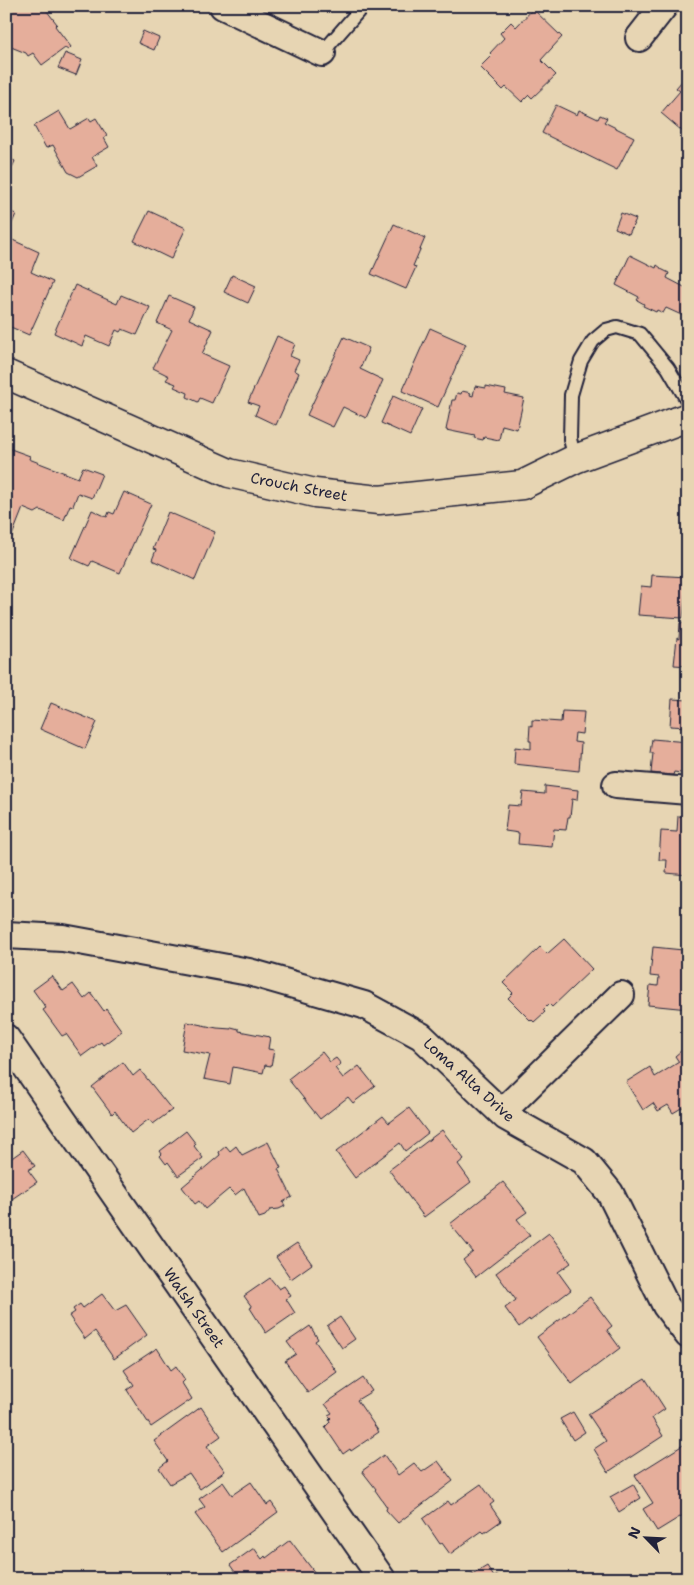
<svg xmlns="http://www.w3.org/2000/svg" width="694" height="1585" font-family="'Shantell Sans',sans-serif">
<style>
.building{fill:#e5ae9b;stroke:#22223b}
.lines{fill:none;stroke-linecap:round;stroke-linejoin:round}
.lane-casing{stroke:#22223b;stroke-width:16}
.street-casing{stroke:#22223b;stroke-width:30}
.secondary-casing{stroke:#22223b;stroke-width:31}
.lane{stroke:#e7d5b3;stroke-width:12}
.street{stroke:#e7d5b3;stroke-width:26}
.secondary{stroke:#e7d5b3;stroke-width:28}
.labels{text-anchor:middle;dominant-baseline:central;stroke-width:4;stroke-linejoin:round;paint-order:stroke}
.street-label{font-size:15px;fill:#22223b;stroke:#e7d5b3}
</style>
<rect width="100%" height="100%" fill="#e7d5b3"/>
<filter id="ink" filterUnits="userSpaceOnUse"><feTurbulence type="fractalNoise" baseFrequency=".02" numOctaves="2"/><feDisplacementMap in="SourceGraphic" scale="10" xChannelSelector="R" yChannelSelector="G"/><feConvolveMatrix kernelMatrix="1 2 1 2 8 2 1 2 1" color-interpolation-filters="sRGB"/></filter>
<g filter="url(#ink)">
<g class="building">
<path d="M8 6H43L57 24 55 26 71 47 68 50 65 48 42 65 33 53 28 56 26 53 11 47 8 50 6 8Z"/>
<path d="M533 9 562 37 541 60 556 75 532 98 529 95 522 102 506 87 503 90 480 67 492 55 490 53 504 38 500 33 511 22 516 27Z"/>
<path d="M143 31 159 38 154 50 138 43Z"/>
<path d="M65 53 82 60 76 75 58 68Z"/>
<path d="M682 81 686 84 688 82V136L661 113 680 91 676 88Z"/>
<path d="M556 105 577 115 579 110 598 119 600 115 607 118 604 122 634 137 617 170 542 133Z"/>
<path d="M59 111 70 129 89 118 91 121 96 118 107 136 104 138 109 147 92 157 97 166 78 177 68 172 53 145 46 148 34 126Z"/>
<path d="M6 157 15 161 6 181Z"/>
<path d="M6 210 16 214 10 228 6 226Z"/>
<path d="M149 211 186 228 171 259 134 241Z"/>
<path d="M621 213 636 219 629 234 615 228Z"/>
<path d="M394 224 425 238 413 266 416 267 406 289 371 274Z"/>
<path d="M6 237 39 252 31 272 53 282 29 335 6 325V319L11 309 6 307Z"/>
<path d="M630 255 656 268 657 265 661 268V269L669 273 667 278 688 289V318L666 308 663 313 657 310 656 312 643 306 644 304 637 300 639 297 616 285Z"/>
<path d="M232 275 256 286 248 303 224 292Z"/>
<path d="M75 285 117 304 121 295 150 307 137 335 122 329 120 332 116 330 109 346 86 336 82 346 54 333Z"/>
<path d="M169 296 194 307 189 319 213 330 202 354 229 366 212 403 200 398 198 402 187 397 188 393 174 387 176 384 166 380 169 376 153 368 172 330 157 323Z"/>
<path d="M430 328 466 344 438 407 402 391Z"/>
<path d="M277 336 295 344 290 356 299 360 294 370 299 373 276 425 255 415 259 406 248 402Z"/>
<path d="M344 337 369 348 360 369 383 380 366 418 343 407 333 427 307 415Z"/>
<path d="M475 386 486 388V386L506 390 505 394 524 398 517 429 502 425 499 440 484 437 483 440 474 438 475 436 446 430 452 400H455L457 393 461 394 462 391 471 393 470 395 473 396Z"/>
<path d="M393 396 422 409 410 436 381 423Z"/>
<path d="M8 448 30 456 29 459 78 478 83 467 102 474 92 498 78 493 73 506 70 505 64 520 40 510 35 513 23 508 6 551V452Z"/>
<path d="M124 492 151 504 120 573 92 561 89 566 71 558 92 510 107 517 109 512 114 514Z"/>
<path d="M168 512 215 532 195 580 152 560 156 550 153 549Z"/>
<path d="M652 575 687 577 683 618 638 615 641 586 651 587Z"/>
<path d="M680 623H688V666L674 665 677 638 679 639Z"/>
<path d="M672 699 688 700V727L670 726Z"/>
<path d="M51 703 97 722 85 749 40 729Z"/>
<path d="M562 711 584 712 582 734 575 733 574 742 581 743 579 771 514 764 515 747 531 749V741H529L530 725 532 726V720L561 722Z"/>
<path d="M652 739 688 742V774L674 772 673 775 651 773 653 753H650Z"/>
<path d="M545 786 578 790 577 800 572 799 570 817H568L566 830 554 829 552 847 518 844 519 833 505 831 508 805 521 806 523 792 545 794Z"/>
<path d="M685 806H688V816H684Z"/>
<path d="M678 816 688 817V875L666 873 667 860H659L661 831 677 832Z"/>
<path d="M564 939 592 969 552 1007 549 1004 543 1010 545 1012 534 1022 532 1020 531 1021 508 998 513 993 503 983 540 947 547 954Z"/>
<path d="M684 941H688V1009L648 1005 650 985 658 986 659 977 650 976 653 947 683 950Z"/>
<path d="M52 976 63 991 73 984 84 999 91 993 104 1011 106 1009 122 1031 103 1045 101 1042 82 1056 66 1034 62 1036 43 1010 46 1008 33 990Z"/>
<path d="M187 1022 217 1028 231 1029V1027L239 1029V1031L270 1037 268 1049 274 1050 271 1066 265 1065 263 1073 233 1067 230 1084 204 1079 210 1055 182 1050Z"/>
<path d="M688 1045V1104L673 1113 668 1105 658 1111 653 1103 643 1110 626 1082 650 1067 655 1077 679 1062 675 1056Z"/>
<path d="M322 1052 330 1062 336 1058 341 1064 335 1068 343 1078 359 1066 375 1086 353 1103 348 1097 320 1119 288 1079Z"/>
<path d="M123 1062 133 1076 140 1070 172 1110 153 1124 149 1119 131 1133 115 1111 112 1114 92 1087Z"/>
<path d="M409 1108 428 1133 405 1151 400 1143 355 1178 336 1152 383 1116 389 1123Z"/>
<path d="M442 1130 464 1159 458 1164 471 1182 424 1217 389 1170Z"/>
<path d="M186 1131 196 1144 194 1146 203 1158 178 1176 168 1162 166 1164 160 1156 162 1154 160 1151Z"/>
<path d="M268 1142 281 1168 278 1169 292 1197 283 1202 285 1206 279 1209 270 1210 265 1216 259 1218 244 1188 235 1195 229 1189 205 1209 199 1201 195 1204 182 1187 220 1155 219 1152 226 1146 230 1151 236 1146 242 1155Z"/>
<path d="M23 1150 35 1166 28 1170 37 1182 6 1203V1162Z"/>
<path d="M503 1182 527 1212 517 1219 530 1235 476 1277 463 1260 473 1252 450 1224Z"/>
<path d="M549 1233 571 1263 558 1272 571 1290 530 1321 529 1319 519 1327 505 1308 516 1300 496 1273Z"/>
<path d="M297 1243 312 1264 291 1279 276 1257Z"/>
<path d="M270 1278 279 1289 284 1286 291 1296 286 1299 295 1313 266 1333 250 1308 252 1307 244 1296Z"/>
<path d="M102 1294 115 1311 126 1305 147 1335 114 1359 95 1331 85 1339 69 1316 75 1312 73 1309 80 1304 83 1308Z"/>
<path d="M590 1297 612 1326 607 1330 620 1348 572 1384 537 1337Z"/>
<path d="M340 1317 355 1339 342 1348 327 1326Z"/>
<path d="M310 1326 318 1339 315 1341 337 1372 308 1393 285 1361 296 1354 287 1342Z"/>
<path d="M157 1348 171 1370 176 1366 185 1380 182 1383 192 1399 151 1427 127 1390 134 1385 124 1370Z"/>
<path d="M363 1378 372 1391 357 1400 379 1432 351 1451 350 1449 343 1454 325 1427 330 1422 329 1420 331 1418 328 1415 332 1413 325 1404Z"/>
<path d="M645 1378 665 1409 652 1418 663 1436 608 1472 594 1449 606 1441 588 1414Z"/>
<path d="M201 1407 221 1436 207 1446 225 1471 200 1489 189 1473 170 1484 159 1468 168 1461 154 1441Z"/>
<path d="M573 1412 585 1432 573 1440 560 1419Z"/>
<path d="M688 1442V1512L657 1531 643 1509 653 1503 635 1475Z"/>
<path d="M384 1455 398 1475 414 1463 422 1472 438 1461 453 1481 398 1523 386 1510 387 1507 375 1490 376 1489 362 1471Z"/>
<path d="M223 1482 232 1495 251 1482 267 1505 271 1502 278 1512 223 1552 195 1514 205 1507 199 1499Z"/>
<path d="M481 1484 494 1502 490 1505 501 1521 484 1533 482 1531 450 1554 442 1543 440 1544 423 1519 448 1501 451 1505Z"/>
<path d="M633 1484 641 1498 619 1512 610 1497Z"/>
<path d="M290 1540 315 1573 307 1579H240L230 1565 254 1548 262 1559 265 1556 266 1558Z"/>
<path d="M487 1566 494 1577 498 1575 500 1579H471L469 1577Z"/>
</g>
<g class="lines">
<defs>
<g id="lane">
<path d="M322 53 363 6"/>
<path d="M575 459 570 439 571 395 581 361 593 341 606 330 617 327 640 334 668 368 688 402"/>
</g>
<g id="street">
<path d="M223 6 322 53"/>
<path d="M639 38 664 6"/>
<path d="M616 785 688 791"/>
<path d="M6 935 63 938 249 972 364 1005 421 1036 506 1117 584 1161 610 1193 666 1306 688 1335"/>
<path d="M6 1038 382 1579"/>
<path d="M502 1112 621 995"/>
</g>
<path id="secondary" d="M6 374 229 473 315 493 379 500 522 485 575 459 688 417"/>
</defs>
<use href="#lane" class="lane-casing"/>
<use href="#street" class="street-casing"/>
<use href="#secondary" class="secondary-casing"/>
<use href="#lane" class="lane"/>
<use href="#street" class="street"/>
<use href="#secondary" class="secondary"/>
</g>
</g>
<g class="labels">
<g class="street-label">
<text transform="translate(299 487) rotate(11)">Crouch Street</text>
<text transform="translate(469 1080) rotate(42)">Loma Alta Drive</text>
<text transform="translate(194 1308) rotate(55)">Walsh Street</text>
</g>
</g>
<rect width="694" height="1585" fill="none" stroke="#e7d5b3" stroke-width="25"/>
<rect x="12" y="12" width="669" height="1560" fill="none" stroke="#22223b" stroke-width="2" filter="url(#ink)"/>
<g transform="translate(646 1538) rotate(294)" stroke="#e7d5b3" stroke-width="4" paint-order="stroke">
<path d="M0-4L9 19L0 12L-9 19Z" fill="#22223b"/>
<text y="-8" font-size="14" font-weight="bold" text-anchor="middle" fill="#22223b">N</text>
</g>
</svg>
